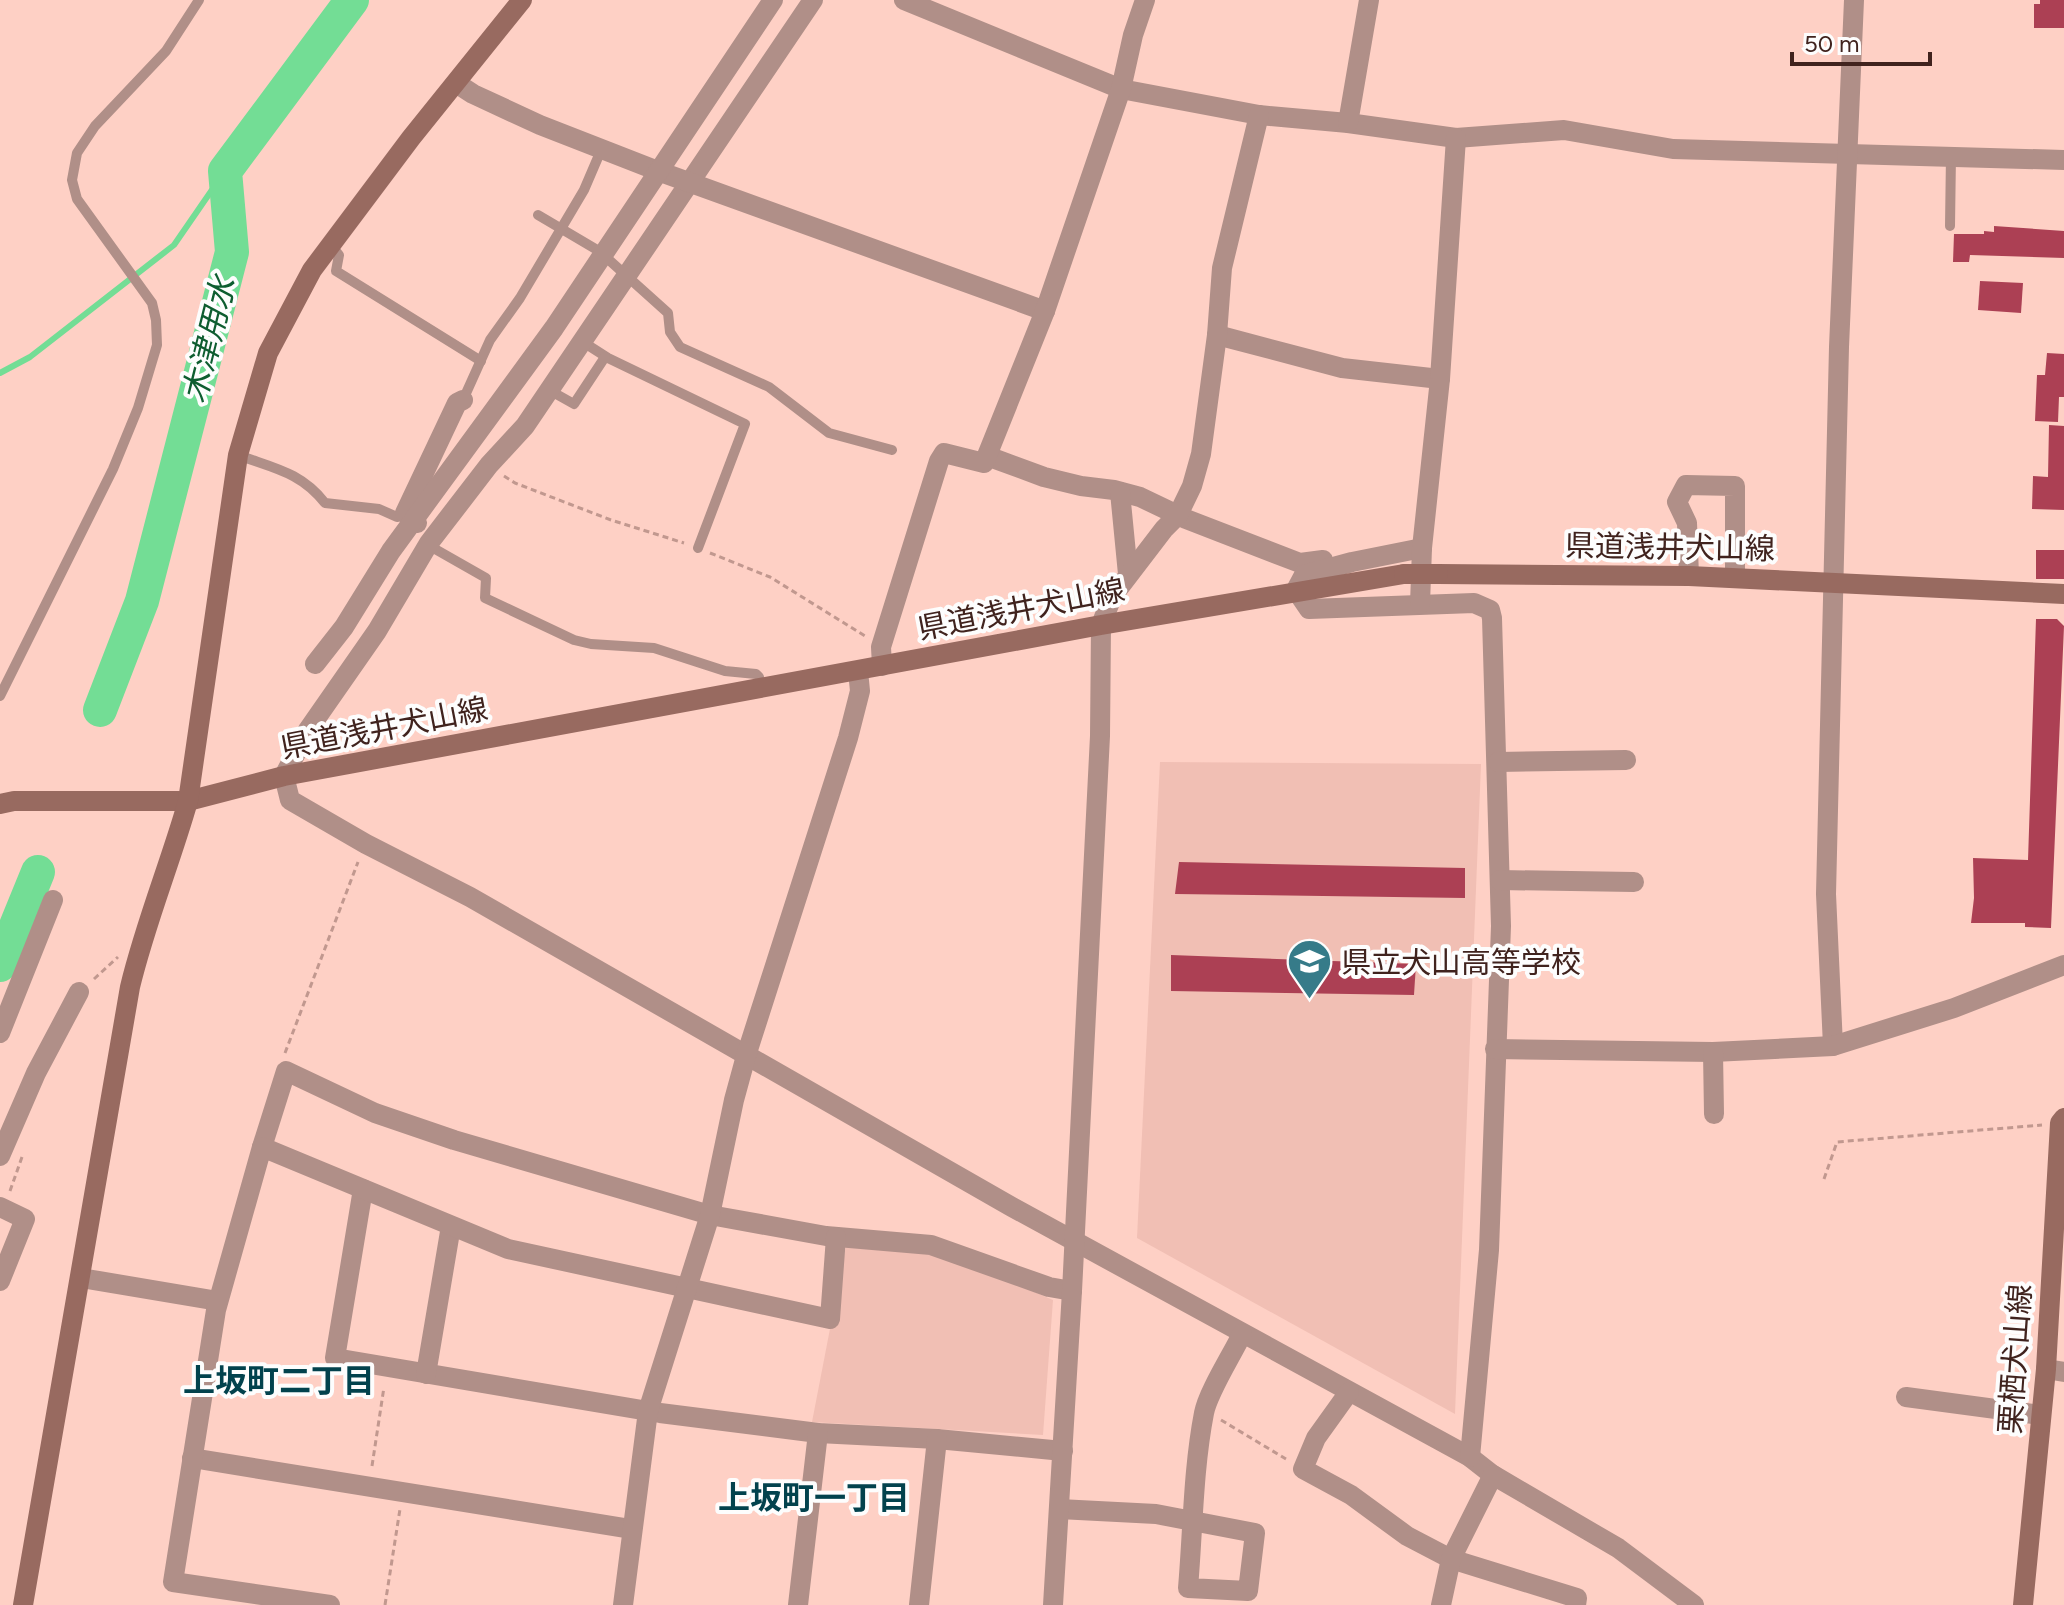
<svg xmlns="http://www.w3.org/2000/svg" width="2064" height="1605" font-family="Figtree,'Noto Sans JP',sans-serif">
<style>
.built{fill:#f1bfb4}
.lines{fill:none;stroke-linecap:round;stroke-linejoin:round}
.stream{stroke:#73dd95;stroke-width:6}
.river{stroke:#73dd95;stroke-width:34}
.building{fill:#ac4054}
.path{stroke:#c1988f;stroke-width:3;stroke-dasharray:6 4;stroke-linecap:butt}
.lane{stroke:#b08f88;stroke-width:10}
.street{stroke:#b08f88;stroke-width:20}
.secondary{stroke:#986a60;stroke-width:20}
.secondary-bridge{stroke:#986a60;stroke-width:20}
.labels{text-anchor:middle;dominant-baseline:central;stroke-width:8;stroke-linejoin:round;paint-order:stroke}
.street-label{font-size:30px;fill:#40231e;stroke:#fdfdfd}
.poi-label{font-size:30px;fill:#40231e;stroke:#fdfdfd;text-anchor:start}
.water-label{font-size:32px;font-style:italic;fill:#0e5d30;stroke:#fdfdfd}
.neighbourhood-label{font-size:32px;font-weight:bold;fill:#02424d;stroke:#fdfdfd}
</style>
<rect width="100%" height="100%" fill="#fed0c5"/>
<g class="built">
<path d="M1160 762 1481 764 1455 1414 1137 1238Z"/>
<path d="M846 1246 940 1251 1053 1300 1043 1435 812 1422Z"/>
</g>
<g class="lines">
<path class="stream" d="M0 373 30 357 174 245 225 171"/>
<g class="river">
<path d="M100 710 142 601 232 252 225 171 352 0"/>
<path d="M0 965 38 872"/>
</g>
</g>
<g class="building">
<path d="M2040 0H2064V28H2034V4H2040Z"/>
<path d="M1994 226 2064 231V258L1970 255 1969 262H1953L1954 234H1984V231L1994 232Z"/>
<path d="M1980 281 2023 283 2021 313 1978 310Z"/>
<path d="M2047 353 2064 354V397H2059L2058 422 2035 421 2037 375H2045Z"/>
<path d="M2049 425 2064 426V510L2032 509 2033 476 2048 477Z"/>
<rect x="2036" y="550" width="28" height="29"/>
<path d="M2036 619H2057L2064 626 2051 928 2025 927V923H1971L1974 898 1973 858 2028 860Z"/>
<path d="M1179 862 1465 868V898L1175 894Z"/>
<path d="M1171 955 1416 964 1414 995 1171 991Z"/>
</g>
<g class="lines">
<g class="path">
<path d="M504 476 515 483 611 520 684 543"/>
<path d="M710 553 770 577 865 636"/>
<path d="M94 979 118 957"/>
<path d="M285 1053 358 862"/>
<path d="M1824 1179 1837 1142 2042 1125"/>
<path d="M10 1191 22 1157"/>
<path d="M1221 1420 1286 1459"/>
<path d="M372 1466 384 1387"/>
<path d="M385 1605 400 1509"/>
</g>
<g class="lane">
<path d="M538 215 599 251 668 313 670 332 680 347 769 387 829 433 892 450"/>
<path d="M1950 226 1951 155"/>
<path d="M331 245 339 255 336 271 481 361"/>
<path d="M583 342 608 358 745 424 698 548"/>
<path d="M549 390 574 404 605 357"/>
<path d="M463 400 490 340 520 298 584 190 602 148"/>
<path d="M238 455C273 468 301 472 325 503L379 509 397 517 405 513"/>
<path d="M428 545 486 578 485 598 574 640 591 644 654 648 725 671 756 674 759 677 760 689"/>
<path d="M0 696 113 469 138 408 157 345 156 320 152 303 77 199 72 180 77 153 95 126 166 51 199 0"/>
</g>
<g class="street">
<path d="M813 0 525 426 489 465 429 543 377 631 308 730 284 776 290 800 366 844 470 897 1012 1207 1470 1457 1493 1475 1618 1548 1694 1605"/>
<path d="M904 0 1121 89 1259 115 1348 123 1456 138 1564 130 1673 149 2064 160"/>
<path d="M456 83 473 94 540 125 658 171 1045 311"/>
<path d="M1348 123 1369 0"/>
<path d="M1217 335 1342 368 1440 379"/>
<path d="M987 456 1044 477 1081 486 1114 490 1140 497 1186 519 1300 563 1323 560"/>
<path d="M1120 492 1128 574"/>
<path d="M417 523 405 513 457 403 463 400"/>
<path d="M1422 548 1352 562 1304 575 1296 590 1309 609 1474 603 1490 610 1492 618 1501 926 1489 1250 1470 1457"/>
<path d="M1689 576 1687 523 1677 502 1686 485 1735 486V578"/>
<path d="M1420 604 1422 548 1440 379 1456 138"/>
<path d="M315 664 344 627 391 551 554 328 773 0"/>
<path d="M882 666 881 647 939 461 944 453 984 463 1045 311 1121 89 1133 35 1145 0"/>
<path d="M1498 762 1626 760"/>
<path d="M1500 880 1634 882"/>
<path d="M0 1033 53 900"/>
<path d="M1833 1046 1826 894 1839 347 1854 0"/>
<path d="M1495 1049 1713 1052 1833 1046 1954 1008 2064 965"/>
<path d="M1713 1052 1714 1114"/>
<path d="M262 1147 286 1071 375 1113 454 1140 710 1215 826 1236 931 1245 1049 1287 1072 1291"/>
<path d="M0 1156 36 1073 79 992"/>
<path d="M363 1189 335 1358 660 1413 818 1433 937 1439 1063 1451"/>
<path d="M0 1207 25 1219 0 1281"/>
<path d="M81 1278 218 1301"/>
<path d="M2046 1369 2064 1372"/>
<path d="M426 1374 451 1226"/>
<path d="M1349 1392 1316 1438 1303 1469 1351 1495 1407 1536 1451 1559 1577 1598 1576 1605"/>
<path d="M1906 1397 2041 1415"/>
<path d="M192 1458 631 1529"/>
<path d="M1059 1509 1156 1514 1255 1533 1248 1591 1188 1588C1193 1530 1193 1470 1204 1413 1208 1392 1232 1355 1242 1334"/>
<path d="M330 1605 173 1582 216 1310 262 1147 508 1249 830 1319 836 1237"/>
<path d="M623 1605 648 1411 710 1215 734 1100 746 1056 848 738 860 691 858 671"/>
<path d="M798 1605 818 1433"/>
<path d="M919 1605 937 1439"/>
<path d="M1053 1605 1072 1291 1100 736 1101 625 1112 597 1164 529 1178 515 1192 486 1201 454 1217 335 1222 268 1259 115"/>
<path d="M1441 1605 1451 1559 1493 1475"/>
</g>
<g class="secondary">
<path d="M1438 574 1689 576 2064 594"/>
<path d="M0 804 14 801H188L284 776 1101 625 1404 574"/>
<path d="M23 1605 130 987C145 924 170 864 188 801L238 455 268 353 312 270 411 138 522 0"/>
<path d="M2023 1605 2046 1369 2060 1123 2064 1118"/>
</g>
<path class="secondary-bridge" d="M1404 574H1438"/>
</g>
<defs>
<symbol id="school-pin" viewBox="-11 -11 22 30"><path d="M0 17L-7.5 6A9.5 9.5 0 1 1 7.5 6Z" fill="#367b89" stroke="#fdfdfd"/><path d="M0-5L7-2L0 1L-7-2ZM-4 1L0 2.5L4 1V4Q0 6-4 4Z" fill="#fff"/></symbol>
</defs>
<g fill-rule="evenodd">
<use href="#school-pin" x="1284" y="936" width="51" height="69"/>
</g>
<g class="labels">
<g class="street-label">
<text transform="translate(1670 547) rotate(1)">県道浅井犬山線</text>
<text transform="translate(1021 609) rotate(-11)">県道浅井犬山線</text>
<text transform="translate(384 728) rotate(-11)">県道浅井犬山線</text>
<text transform="translate(2015 1359) rotate(-86)">栗栖犬山線</text>
</g>
<g class="poi-label">
<text x="1341" y="962">県立犬山高等学校</text>
</g>
<g class="water-label">
<text transform="translate(209 340) rotate(-76)">木津用水</text>
</g>
<g class="neighbourhood-label">
<text x="279" y="1381">上坂町二丁目</text>
<text x="814" y="1498">上坂町一丁目</text>
</g>
</g>
<path d="M1792 52v12h138v-12" fill="none" stroke="#40231e" stroke-width="4"/>
<text x="1804" y="52" font-size="24" fill="#40231e" stroke="#fdfdfd" stroke-width="6" paint-order="stroke">50 m</text>
</svg>
